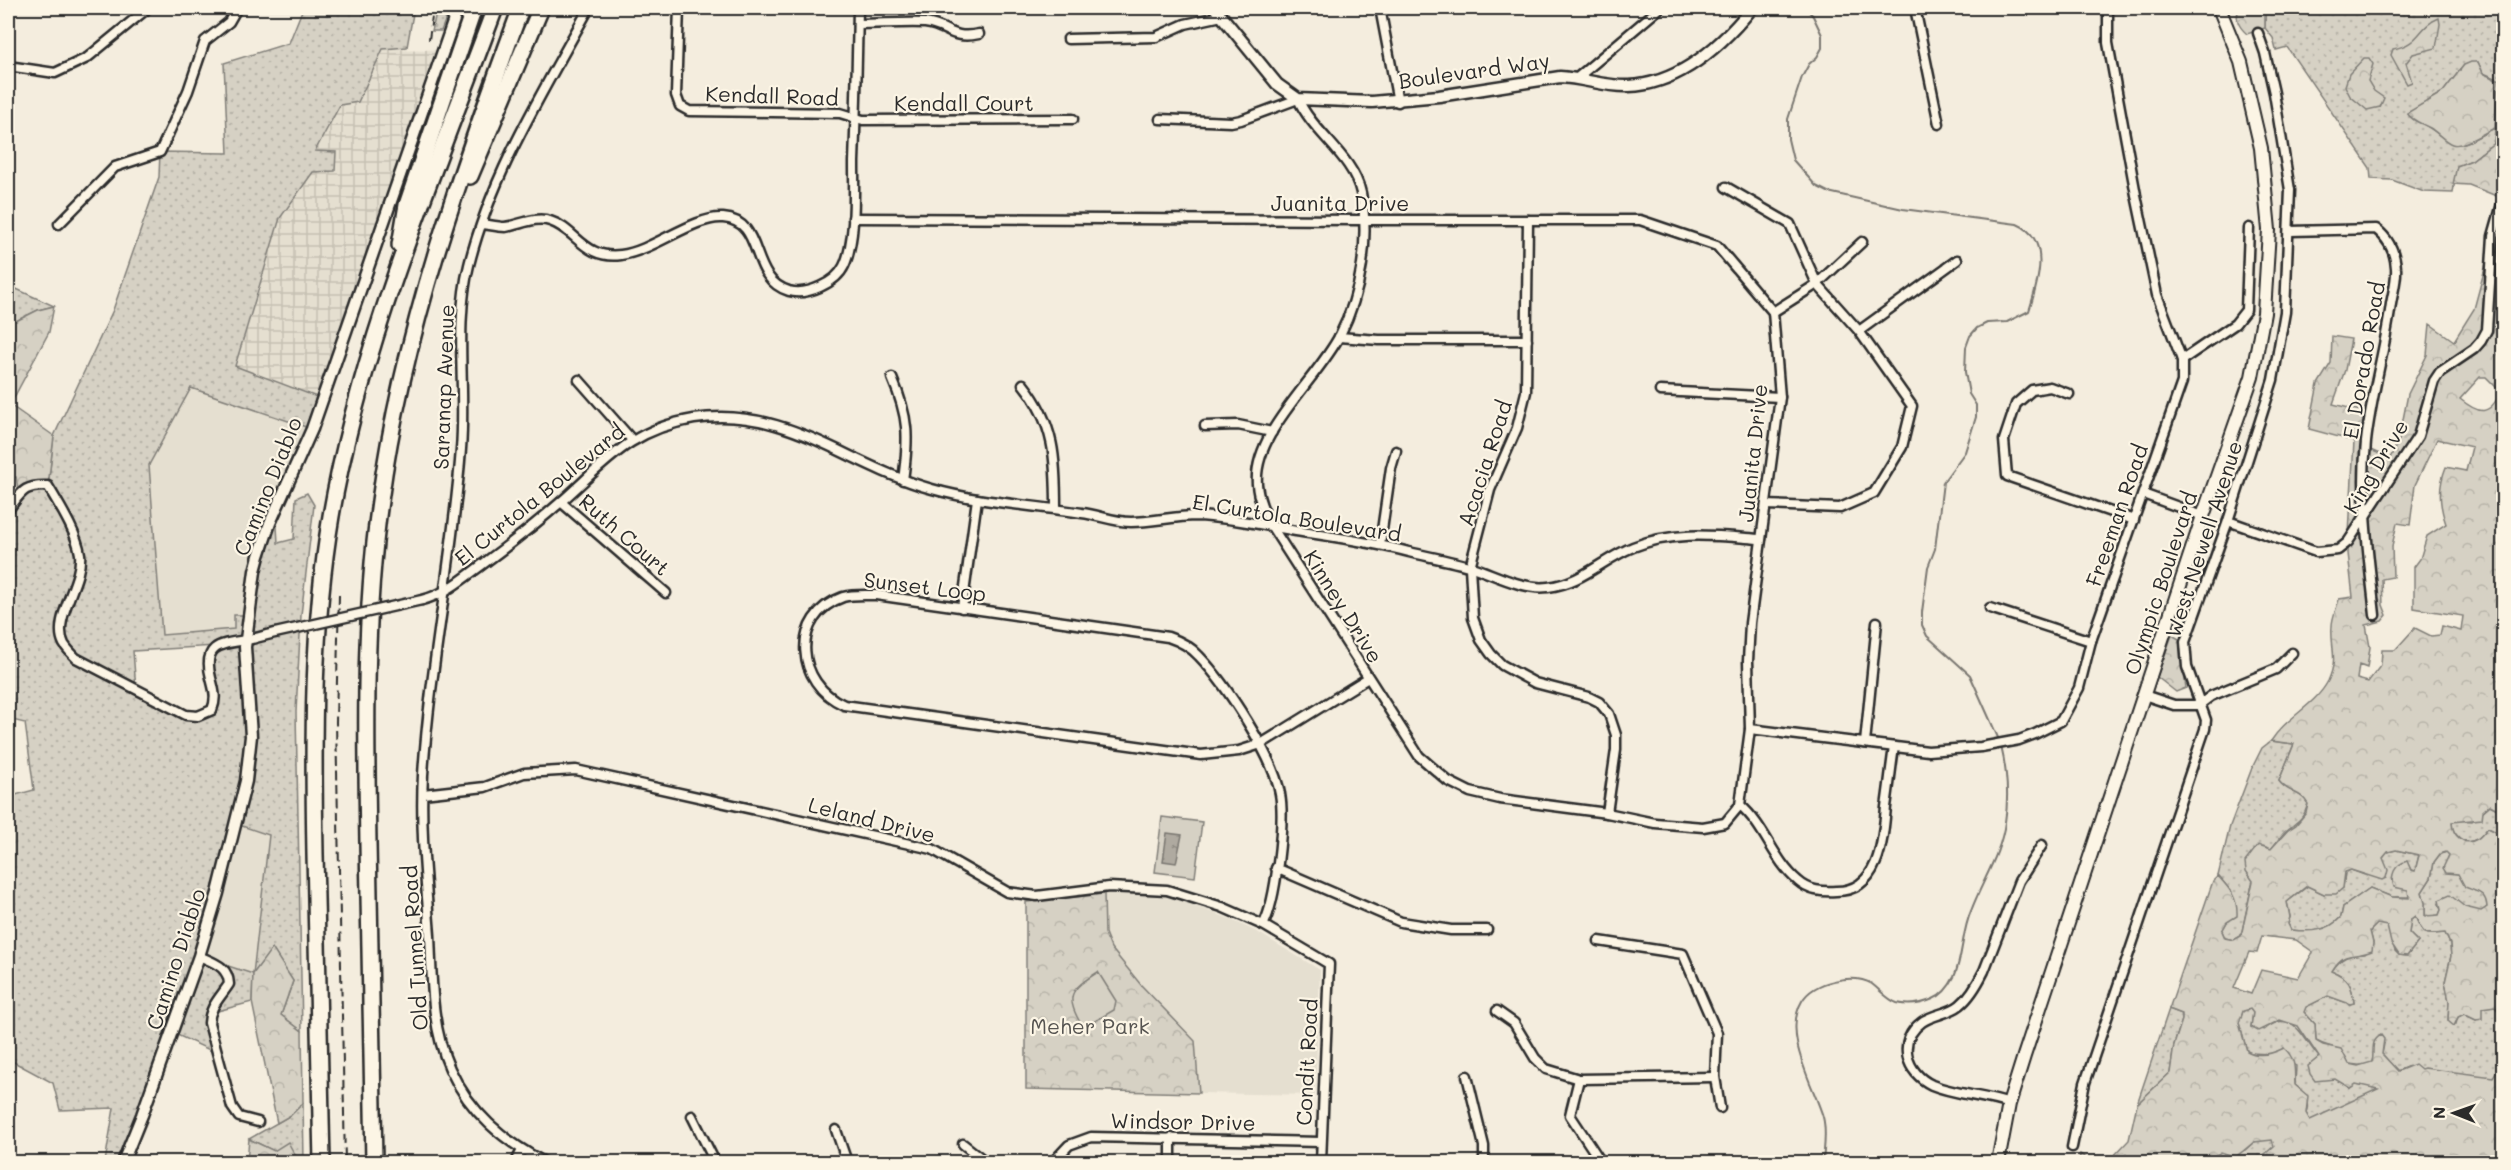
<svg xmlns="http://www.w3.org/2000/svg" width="2511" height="1170" font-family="Mali,sans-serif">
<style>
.built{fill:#e5dfd0}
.industrial{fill:url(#industrial-grid)}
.grass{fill:url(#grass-dots);stroke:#807e78;stroke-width:1.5;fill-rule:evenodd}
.forest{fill:url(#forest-crowns);stroke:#807e78;stroke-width:1.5;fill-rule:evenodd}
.pitch{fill:#d6d1c4;stroke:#807e78;stroke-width:1.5}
.water{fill:url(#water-ripples);stroke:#7a7771;stroke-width:1.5}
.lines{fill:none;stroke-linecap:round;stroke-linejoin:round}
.stream{stroke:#7a7771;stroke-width:2}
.minor-casing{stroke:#2b2b2b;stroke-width:13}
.tertiary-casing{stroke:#2b2b2b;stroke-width:15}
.secondary-casing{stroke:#2b2b2b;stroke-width:16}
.motorway-casing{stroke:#2b2b2b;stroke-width:20}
.minor{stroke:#fcf5e5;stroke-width:8}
.tertiary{stroke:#fcf5e5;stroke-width:10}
.secondary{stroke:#fcf5e5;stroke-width:12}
.motorway{stroke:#fcf5e5;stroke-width:15}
.rail{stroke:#2b2b2b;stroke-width:2;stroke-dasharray:9 4.5;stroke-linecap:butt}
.minor-bridge-casing{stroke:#2b2b2b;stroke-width:13;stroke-linecap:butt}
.minor-bridge{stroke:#fcf5e5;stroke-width:8}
.labels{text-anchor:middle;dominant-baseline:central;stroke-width:4.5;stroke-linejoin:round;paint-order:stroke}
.street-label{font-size:21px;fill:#2b2b2b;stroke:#fcf5e5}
.park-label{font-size:21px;fill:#565451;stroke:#fcf5e5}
</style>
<defs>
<pattern id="industrial-grid" width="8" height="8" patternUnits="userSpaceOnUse" patternTransform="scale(1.5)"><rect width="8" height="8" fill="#e5dfd0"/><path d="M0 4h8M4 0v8" fill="none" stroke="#c5c0b3"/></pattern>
<pattern id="grass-dots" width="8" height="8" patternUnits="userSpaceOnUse" patternTransform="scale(1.5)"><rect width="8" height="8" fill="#d6d1c4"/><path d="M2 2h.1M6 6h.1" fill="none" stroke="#b8b4a9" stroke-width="1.8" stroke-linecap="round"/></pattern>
<pattern id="forest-crowns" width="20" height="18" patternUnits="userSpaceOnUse" patternTransform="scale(1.5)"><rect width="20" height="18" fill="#d6d1c4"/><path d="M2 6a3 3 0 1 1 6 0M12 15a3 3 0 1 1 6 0" fill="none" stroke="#b8b4a9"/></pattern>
<pattern id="water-ripples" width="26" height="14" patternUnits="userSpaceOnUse" patternTransform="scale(1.5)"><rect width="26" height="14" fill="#afaaa0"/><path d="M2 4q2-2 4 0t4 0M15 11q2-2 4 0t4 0" fill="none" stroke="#8f8b83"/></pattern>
</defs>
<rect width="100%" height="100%" fill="#f4edde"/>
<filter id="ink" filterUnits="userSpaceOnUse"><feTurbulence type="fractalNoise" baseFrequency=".0167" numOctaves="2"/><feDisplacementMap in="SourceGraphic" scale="12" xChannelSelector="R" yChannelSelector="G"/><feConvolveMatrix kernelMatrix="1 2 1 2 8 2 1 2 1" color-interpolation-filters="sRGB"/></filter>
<g filter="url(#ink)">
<g class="built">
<path d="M191 388 312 429 270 523 249 615 235 629 162 635 149 465Z"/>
<path d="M235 824 269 835 253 974 199 956Z"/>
<path d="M1153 890 1230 919 1259 933 1320 970 1315 1095 1199 1093 1195 1041 1141 985 1111 948 1105 933 1104 894Z"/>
</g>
<path class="industrial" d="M383 49 444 50 322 399 234 366 280 218 313 171 314 151 340 105 358 102Z"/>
<g class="grass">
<path d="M303 8H414L407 47 383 49 358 102 340 105 315 151 336 152 335 171 313 172 280 218 235 366 322 399 312 429 191 388 149 465 162 635 234 629V615H249L276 510 278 543 294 539 296 498 307 493 314 505 301 615 296 712 302 1031 281 1015 293 981 272 949 253 974 252 1002 214 1012 209 1023 216 1053 173 1033 123 1162H105L114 1108 60 1110 53 1083 12 1061H8V797L34 790 25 723 8 719V510L23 491 48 486 54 436 113 310 159 177 160 152 228 153 224 63 289 43ZM215 646 207 664 212 710 186 715 136 689 133 651ZM236 824 269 835 253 974 200 957Z"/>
<path d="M437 8H450L441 31H432Z"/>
<path d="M2265 8H2503V81L2483 73 2478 62 2464 65 2443 92 2427 101 2425 125C2434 130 2441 137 2450 142 2462 150 2482 133 2495 128L2494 143 2472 160 2457 166 2453 193 2424 192 2392 180 2371 179 2370 168 2287 47 2276 50 2273 38 2265 28Z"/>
<path d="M12 287 54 306 38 310 16 321 8 314V293Z"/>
<path d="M2271 741 2294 744 2279 781C2287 793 2301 791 2308 803 2304 819 2299 820 2287 830 2281 835 2276 843 2271 849L2263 846C2247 855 2242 864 2253 880L2241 936 2234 940 2225 938 2222 931 2227 922 2232 892 2218 876 2230 826 2252 768 2262 748Z"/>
<path d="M2490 805 2503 812V831L2500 834 2488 828C2485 831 2481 837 2477 839 2464 847 2452 834 2452 822L2459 820 2472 821Z"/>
<path d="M2396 850 2419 855 2415 872 2411 870 2406 861 2409 897H2392L2370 888 2343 907 2341 917C2328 932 2310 932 2291 930L2288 924 2290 917 2287 902 2308 886 2324 894 2343 888 2345 872 2351 870 2367 876 2384 864 2383 858 2387 852Z"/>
<path d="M2447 852 2449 855 2447 862 2451 873 2458 874 2486 898 2487 907 2481 912 2439 904 2441 910 2439 915 2425 917V903L2422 892 2431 878 2434 862 2440 854Z"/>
<path d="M2415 916C2423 936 2424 935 2445 933L2450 944 2451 956 2445 982 2449 1001 2448 1021 2456 1024 2458 1017 2464 1014 2476 1020 2482 1007 2494 1006 2503 1016V1162H2211L2212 1158 2221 1151 2228 1154 2245 1150 2254 1142 2310 1121 2306 1113C2310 1102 2305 1092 2295 1085L2296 1066 2270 1054 2251 1053 2247 1051 2239 1023 2243 1011 2250 1009 2253 1012 2251 1027 2264 1030C2294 1005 2302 1039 2319 1057L2313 1063 2350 1088 2356 1084 2381 1088 2409 1066 2397 1071C2391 1066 2388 1059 2382 1054L2384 1044 2374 1053 2372 1062 2366 1066 2349 1064C2342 1044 2332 1050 2316 1041L2315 1024 2304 1012 2305 1007 2328 996 2350 1004 2354 1003C2352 985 2349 978 2332 971 2341 957 2349 954 2365 954L2373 943 2370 931 2377 924 2387 925 2395 951 2399 955 2407 956 2418 942 2409 933 2411 919Z"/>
<path d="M2169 1009 2182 1014V1020L2174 1045 2170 1073 2137 1104Z"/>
<path d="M303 1103 304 1162H287L295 1155 274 1151 249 1139 291 1115Z"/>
</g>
<g class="forest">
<path d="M2239 8H2265V28L2247 34C2238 26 2235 19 2239 8Z"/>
<path d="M2439 18 2440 24 2436 48 2413 54 2406 63 2412 82 2407 84 2391 55 2393 49C2421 44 2417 27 2439 18Z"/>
<path d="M2364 58H2369L2373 64 2368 81 2374 91 2384 98 2380 107 2367 110 2350 96 2345 86 2349 74Z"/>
<path d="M2471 62H2478L2483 73 2498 81 2495 128C2484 132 2463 148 2452 144 2445 142 2437 132 2430 128 2421 123 2412 121 2407 113L2443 92 2464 65Z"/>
<path d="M2494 143 2503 145 2504 414 2500 428 2504 431 2503 812 2490 805 2483 811 2482 819 2452 822C2452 835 2464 847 2477 839 2481 837 2485 831 2488 828L2500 834 2503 831V1016L2495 1006 2482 1008V1019L2476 1020 2464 1014 2458 1017 2454 1026 2448 1021 2449 1001 2445 982 2451 956 2450 944 2445 933C2423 935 2424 936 2415 916L2411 919 2409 933 2418 942 2407 956 2399 955 2391 943 2387 926 2377 924 2370 931 2373 943 2372 951C2353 959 2345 949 2332 971 2349 978 2352 985 2354 1003L2350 1004 2328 996 2306 1007 2304 1012 2315 1024 2316 1041 2323 1045 2341 1049 2349 1064 2358 1066 2372 1062C2375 1051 2369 1042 2381 1035L2384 1039 2382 1054 2398 1071 2415 1064 2421 1069 2424 1068 2493 1077 2503 1061V1162H2256L2274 1146 2272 1140 2254 1142 2236 1157 2221 1152 2212 1158 2211 1162H2079L2080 1154 2091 1161 2108 1162 2129 1140 2137 1104 2170 1073 2174 1045 2182 1020V1014L2169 1009 2213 881 2218 876C2230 889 2238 898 2237 916L2227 922 2222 931 2225 938 2234 940 2241 936 2253 881 2246 871 2245 862 2258 845 2271 849 2288 830 2296 825 2306 813 2308 804C2301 791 2287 793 2279 781L2294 744 2271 741C2286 717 2315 706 2328 681 2339 658 2330 646 2332 626 2332 617 2337 608 2339 599L2353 597 2348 553 2354 441 2309 429 2318 384 2331 363 2332 336 2351 339 2345 370 2333 404 2365 412 2362 447C2373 450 2380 455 2390 458L2399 440 2408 394 2427 355 2430 324 2454 341 2474 309 2485 268 2499 197 2469 185 2453 184 2457 166 2472 160ZM2480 377H2486L2501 392C2489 416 2480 415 2460 399ZM2437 439 2472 447 2466 471 2446 467C2438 487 2439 504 2446 524L2427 536 2420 559 2414 567V608L2463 616 2461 631 2442 626 2440 635 2431 636 2415 628 2395 650H2382L2381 665 2368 682 2357 679 2359 665 2367 668 2370 647 2366 625 2382 621 2387 615 2383 605 2382 579 2393 577 2392 546 2397 523 2410 525 2415 485ZM2396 850 2419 855 2415 871 2411 870 2407 861C2394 865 2390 875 2394 887L2408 890 2409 898 2392 897 2370 888 2343 907 2341 917C2328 932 2310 932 2291 930L2288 924 2290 917 2287 902 2307 886 2324 894H2336L2343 888 2345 872 2351 870 2382 880 2386 878 2388 870 2383 858 2388 852ZM2446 852 2449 855 2443 868 2446 873 2458 874 2465 887C2477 892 2486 892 2487 907L2481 911 2465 907 2450 895 2439 900 2441 910 2439 915 2425 916V903L2422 892 2431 878 2434 862 2440 854ZM2262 936 2296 940 2313 952 2298 978 2261 970 2251 994 2234 988 2249 952 2257 953ZM2250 1009 2253 1013 2251 1027 2258 1031 2280 1020 2298 1026 2319 1057 2308 1066 2310 1074 2315 1081 2335 1079 2350 1088 2356 1084 2378 1089 2310 1120 2306 1113 2308 1096 2295 1085C2294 1069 2297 1060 2284 1048 2272 1054 2259 1058 2247 1051L2239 1023 2243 1011Z"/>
<path d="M54 306 49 332 10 405 54 436 48 486 33 485 19 496 16 477 8 478V314L16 321 38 310Z"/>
<path d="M2172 635 2179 639 2186 688 2176 692 2157 677Z"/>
<path d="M1104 894 1105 933 1111 948 1141 985 1195 1041 1199 1093 1026 1089V902Z"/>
<path d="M272 948 293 981 281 1015 302 1031 303 1103 291 1115 277 1123 252 1002 253 974Z"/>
<path d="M249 1139 274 1151 288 1142 295 1155 287 1162H247Z"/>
</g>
<g class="pitch">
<path d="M1162 817 1202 822 1195 877 1155 872Z"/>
<path d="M1098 972 1116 1001 1114 1010 1083 1028C1065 996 1068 991 1098 972Z"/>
</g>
<path class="water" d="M1167 833 1182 835 1176 863 1163 861Z"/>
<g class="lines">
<g class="stream">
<path d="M1806 8 1813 16 1822 35V48L1817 57 1809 64 1802 77 1788 119V139L1793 160 1816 186 1828 192 1903 209 2017 224C2052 239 2038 283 2029 311L2007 322 1987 323 1977 328 1970 336 1966 347 1965 372 1969 394 1976 405V417L1965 452 1943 482 1935 549 1928 567 1922 612V625L1927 636 1970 675 1999 740"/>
<path d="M1823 1162C1824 1148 1827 1132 1823 1117 1813 1084 1782 1035 1802 1001 1814 981 1853 973 1872 984 1880 990 1888 1000 1897 1003 1909 1006 1922 1004 1933 999 1943 995 1949 987 1954 977 1963 957 1962 931 1971 911 1982 881 2001 854 2005 822 2009 797 2007 771 2001 746"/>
</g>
<defs>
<g id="minor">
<path d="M679 8 676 95 680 106 689 111 840 113 863 120 1073 119"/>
<path d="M1380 8 1398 102"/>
<path d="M1915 8 1939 124"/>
<path d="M858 24C880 24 903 22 925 23 949 26 950 40 979 34"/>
<path d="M1068 39 1156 37 1185 24 1222 16"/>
<path d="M8 66 55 73 87 58 148 8"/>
<path d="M1577 78 1660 8"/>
<path d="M1726 187 1790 224 1817 284 1859 331 1912 406 1902 447 1874 493 1840 508 1766 505"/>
<path d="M853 218 1358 220H1640L1717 246 1773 312 1780 397 1750 623 1748 661 1750 729 1740 805 1725 823 1703 827 1655 823 1607 813 1500 799 1470 792 1448 781 1419 756 1272 527C1265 513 1258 500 1257 484 1253 432 1317 380 1340 335 1361 294 1370 239 1361 193 1353 156 1313 133 1298 99L1241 120 1231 122 1160 119"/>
<path d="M1528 220 1526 392 1517 428 1490 490 1470 567 1473 618 1481 640 1491 654 1502 665 1535 683 1589 697 1599 702 1609 714 1616 735V750L1607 813"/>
<path d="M59 224 115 167 160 152 188 91 205 41 229 22 237 8"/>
<path d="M483 224C490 225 498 227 505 227 520 225 535 216 550 221 576 229 584 260 621 255 653 251 694 216 723 218 766 221 747 278 789 291 807 296 836 283 844 266 856 241 854 191 854 162 856 111 857 59 858 8"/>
<path d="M2290 231 2376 229C2389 239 2395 251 2396 268 2397 279 2393 292 2391 304 2385 350 2371 396 2366 442 2360 500 2369 558 2375 615"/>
<path d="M1773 312 1817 284 1862 242"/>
<path d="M1859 331 1957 260"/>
<path d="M1339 337 1379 340H1527"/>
<path d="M2182 360 2235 324 2246 310 2249 228"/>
<path d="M892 378C909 417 909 438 903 480"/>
<path d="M579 380 632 440"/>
<path d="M1023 384C1055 424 1056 460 1056 509"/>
<path d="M1660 391 1780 397"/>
<path d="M2069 394 2050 387 2032 390 2016 404 2004 440 2007 476 2134 520"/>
<path d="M1205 426 1238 425 1272 432"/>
<path d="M2143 494 2203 516"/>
<path d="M561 502 666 593"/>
<path d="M8 510C22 492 23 485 48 486 59 505 77 533 80 554 83 583 51 619 64 644 67 649 72 654 76 658L186 715 198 716 212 710C217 698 214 690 211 678 202 644 221 644 247 640 257 638 266 635 275 633"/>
<path d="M2228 521 2316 552 2338 550 2348 542 2418 436 2434 381 2440 372 2474 349 2481 341 2487 330 2493 236 2504 197"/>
<path d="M1380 544 1391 468 1396 451"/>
<path d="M422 600C446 594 463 579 483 564 510 544 537 523 562 501 606 462 631 429 694 419 787 405 848 466 932 489 981 503 1032 505 1082 513 1099 515 1114 522 1131 522 1153 522 1174 516 1196 516 1229 517 1263 525 1296 531 1334 537 1372 542 1409 552 1430 557 1452 561 1472 567 1496 575 1523 590 1548 587 1582 583 1603 559 1633 547 1674 530 1718 536 1761 539"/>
<path d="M962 608 977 499"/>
<path d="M1990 608 2091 641"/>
<path d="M2144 695 2174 705H2199L2211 696 2276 669 2292 653"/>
<path d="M1750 729 1928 751 1981 747 2019 740 2035 734 2061 721 2079 688 2091 641 2182 382V360L2157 295 2136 195 2108 43V8"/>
<path d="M1865 743 1877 622"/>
<path d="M423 794 485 787 524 773 576 770 932 849 1007 892 1037 896 1109 887 1167 890 1222 907 1263 925 1329 964 1321 1162"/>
<path d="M1740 805C1765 826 1773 860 1798 881 1809 891 1822 892 1836 891 1880 891 1883 839 1886 807 1889 787 1891 767 1894 747"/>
<path d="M1276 868 1401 922 1451 930H1487"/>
<path d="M1263 925C1276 903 1285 820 1280 794 1274 757 1225 683 1199 656 1191 647 1180 641 1168 637L876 595C865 595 853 594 843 597 789 616 796 684 844 705L1201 755 1239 751 1261 744 1368 678"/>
<path d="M1599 941 1683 954 1717 1033 1715 1077 1720 1108"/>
<path d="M199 956C214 963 228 966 229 984 220 998 210 1006 209 1023L232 1107 239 1117 258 1122"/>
<path d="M1497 1011 1514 1023 1535 1058 1546 1069 1579 1079 1715 1077"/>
<path d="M1467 1076 1484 1146V1162"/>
<path d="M1579 1079 1570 1115 1601 1162"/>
<path d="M2009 1104C1984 1095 1956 1095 1932 1085 1906 1073 1896 1041 1922 1022 1933 1014 1949 1014 1960 1005 1970 997 1978 983 1984 971L2019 881 2042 845"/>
<path d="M692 1116 715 1162"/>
<path d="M836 1130 847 1162"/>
<path d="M963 1144 986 1162"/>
<path d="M2072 1147 2085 1083 2205 729 2206 720 2187 667 2185 642 2228 521 2273 380 2285 312 2290 190 2274 93 2265 53 2258 33"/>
<path d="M516 1162 522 1150"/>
<path d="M544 1162C503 1140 470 1113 450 1069 431 1027 432 980 430 935 426 882 420 828 423 775 430 666 453 558 461 449 466 388 454 325 469 265 492 173 544 90 589 8"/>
<path d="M1053 1162 1069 1145 1091 1137 1321 1142"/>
<path d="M1171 1162V1138"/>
</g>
<g id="tertiary">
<path d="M1215 8 1277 84 1298 99 1372 102 1439 96 1560 77C1583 78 1606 87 1629 86 1679 84 1722 45 1752 8"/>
<path d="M123 1162 142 1115 199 956 218 893 246 781 251 736 245 647 255 571 259 556 270 523 312 429 458 8"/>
</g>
<path id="secondary" d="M1998 1162 2009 1104 2024 1056 2203 516 2252 377 2264 313 2269 230 2261 148 2241 62 2219 8"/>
<g id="motorway">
<path d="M470 176 541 8"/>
<path d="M400 245 407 205 474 8"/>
<path d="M322 1162C319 1060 317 957 315 854 313 740 312 628 331 516 361 341 434 173 495 8"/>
<path d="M374 1162C372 1056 370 950 368 843 366 729 364 615 380 501 403 330 462 168 521 8"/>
</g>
</defs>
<use href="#minor" class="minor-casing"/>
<use href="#tertiary" class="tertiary-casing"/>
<use href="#secondary" class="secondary-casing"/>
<use href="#motorway" class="motorway-casing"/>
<use href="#minor" class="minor"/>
<use href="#tertiary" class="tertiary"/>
<use href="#secondary" class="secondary"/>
<use href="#motorway" class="motorway"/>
<g class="rail">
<path d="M429 40 433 8"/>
<path d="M339 595 336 722 345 1162"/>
</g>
<defs>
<path id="minor-bridge" d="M275 633 422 600"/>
</defs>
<use href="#minor-bridge" class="minor-bridge-casing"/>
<use href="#minor-bridge" class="minor-bridge"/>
</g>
</g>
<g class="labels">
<g class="street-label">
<text transform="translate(1474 70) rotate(-8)">Boulevard Way</text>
<text transform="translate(772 95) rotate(2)">Kendall Road</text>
<text x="964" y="102">Kendall Court</text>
<text x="1340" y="202">Juanita Drive</text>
<text transform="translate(2363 360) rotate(-80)">El Dorado Road</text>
<text transform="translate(443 387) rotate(-88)">Saranap Avenue</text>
<text transform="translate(1752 453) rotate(-84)">Juanita Drive</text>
<text transform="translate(1484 463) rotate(-72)">Acacia Road</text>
<text transform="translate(2375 466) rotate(-59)">King Drive</text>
<text transform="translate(267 486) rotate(-68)">Camino Diablo</text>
<text transform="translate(539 494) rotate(-39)">El Curtola Boulevard</text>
<text transform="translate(2116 515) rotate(-71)">Freeman Road</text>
<text transform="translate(1297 517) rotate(9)">El Curtola Boulevard</text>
<text transform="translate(625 534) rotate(41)">Ruth Court</text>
<text transform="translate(2203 539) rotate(-72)">West Newell Avenue</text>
<text transform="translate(2160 583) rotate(-72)">Olympic Boulevard</text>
<text transform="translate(925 586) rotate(7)">Sunset Loop</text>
<text transform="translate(1344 606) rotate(58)">Kinney Drive</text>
<text transform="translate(872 819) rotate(14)">Leland Drive</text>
<text transform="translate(414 948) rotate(-94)">Old Tunnel Road</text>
<text transform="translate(175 959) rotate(-72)">Camino Diablo</text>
<text transform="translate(1306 1062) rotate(-87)">Condit Road</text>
<text transform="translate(1183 1121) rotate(1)">Windsor Drive</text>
</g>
<g class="park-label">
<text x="1090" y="1025">Meher Park</text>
</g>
</g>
<rect width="2511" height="1170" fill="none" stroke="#fcf5e5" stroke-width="30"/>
<rect x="15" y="15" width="2481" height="1140" fill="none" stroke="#2b2b2b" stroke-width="2" filter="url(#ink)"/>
<g transform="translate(2454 1113) rotate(271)" stroke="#fcf5e5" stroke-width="4.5" paint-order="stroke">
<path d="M0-4.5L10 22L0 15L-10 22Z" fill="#2b2b2b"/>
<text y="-9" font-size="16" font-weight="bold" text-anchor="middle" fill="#2b2b2b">N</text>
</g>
</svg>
